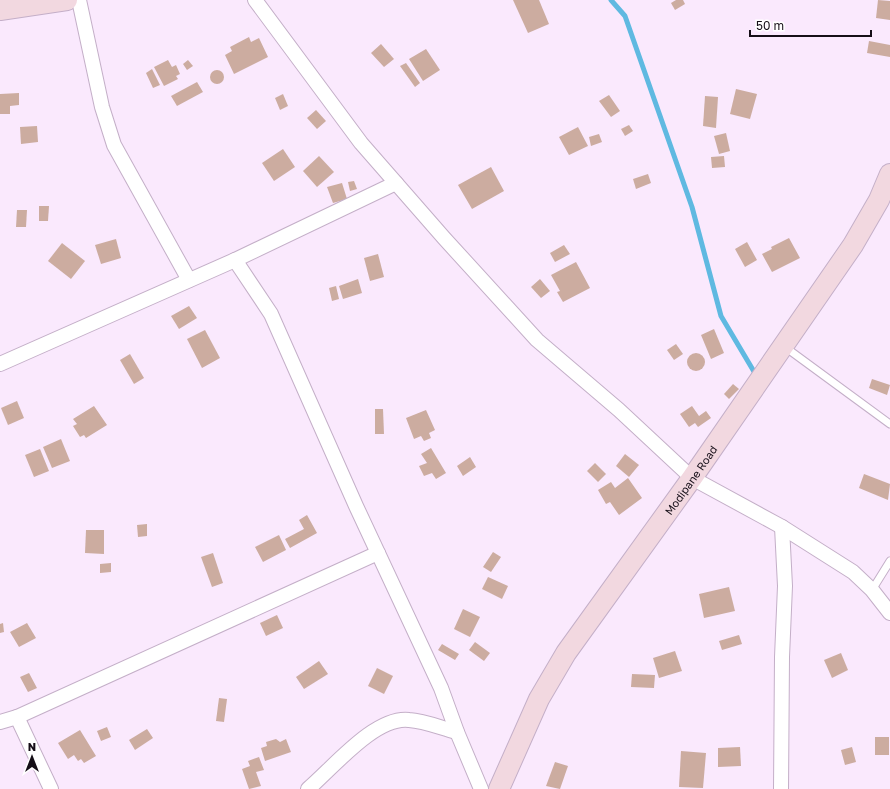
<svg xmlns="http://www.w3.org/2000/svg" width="890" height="789" font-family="'Golos Text',sans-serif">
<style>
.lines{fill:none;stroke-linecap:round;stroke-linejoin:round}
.stream{stroke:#5fb9e1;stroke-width:5}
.building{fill:#ccaca0}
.service-casing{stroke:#c4afc8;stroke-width:9}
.minor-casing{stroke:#c4afc8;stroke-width:16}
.secondary-casing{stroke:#c4afc8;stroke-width:22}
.service{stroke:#fff;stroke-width:7}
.minor{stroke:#fff;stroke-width:14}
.secondary{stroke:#f2d8e0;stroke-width:20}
.labels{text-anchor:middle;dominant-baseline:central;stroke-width:3;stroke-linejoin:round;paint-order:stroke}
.street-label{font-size:11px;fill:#150e17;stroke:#fff}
</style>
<rect width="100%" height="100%" fill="#fae9fd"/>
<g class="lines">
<path class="stream" d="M611 0 625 16 692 207 721 316 756 375"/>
</g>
<g class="building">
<path d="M513 0H539L549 24 528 33Z"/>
<path d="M676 0H683L685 4 675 10 671 3Z"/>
<path d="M878 0 890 1V20L876 18Z"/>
<path d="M249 37 251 42 259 38 268 57 234 74 225 55 232 51 230 47Z"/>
<path d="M869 41 890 45V57L867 53Z"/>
<path d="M381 44 394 59 384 67 371 53Z"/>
<path d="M426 49 440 70 423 81 409 59Z"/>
<path d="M168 60 172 67 176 65 180 74 176 76 178 79 164 86 154 67Z"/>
<path d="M188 60 193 66 187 70 183 64Z"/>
<path d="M406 63 420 83 415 87 400 66Z"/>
<path d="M152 69 160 85 153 88 146 73Z"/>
<circle cx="217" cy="77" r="7"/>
<path d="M197 82 203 92 177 106 171 96Z"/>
<path d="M736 89 757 94 750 119 730 114Z"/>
<path d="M19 93V105L10 106V114H0V94Z"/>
<path d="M283 94 288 106 280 110 275 98Z"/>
<path d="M609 95 620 111 611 117 599 101Z"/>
<path d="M705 96 718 97 716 128 703 126Z"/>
<path d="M316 110 326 121 317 129 307 118Z"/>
<path d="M629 125 633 131 625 136 621 129Z"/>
<path d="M37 126 38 142 21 144 20 127Z"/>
<path d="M578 127 588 146 569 155 559 137Z"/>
<path d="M726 133 730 151 719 154 714 136Z"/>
<path d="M599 134 602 142 591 146 589 137Z"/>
<path d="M283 149 295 167 274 181 262 163Z"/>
<path d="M319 156 334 172 317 187 303 171Z"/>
<path d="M724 156 725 167 712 168 711 157Z"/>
<path d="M491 167 504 191 472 209 458 185Z"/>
<path d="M648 174 651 183 636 189 633 179Z"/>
<path d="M354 181 357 189 350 191 348 182Z"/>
<path d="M342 183 347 199 333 203 327 187Z"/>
<path d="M39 206H49L48 221H39Z"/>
<path d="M17 210H27L26 227H16Z"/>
<path d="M789 238 800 258 772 272 762 254 772 249 771 247Z"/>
<path d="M116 239 121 258 101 264 95 245Z"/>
<path d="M747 242 757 260 745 267 735 249Z"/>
<path d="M62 243 85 261 71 279 48 261Z"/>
<path d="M564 245 570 254 555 262 550 253Z"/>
<path d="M378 254 384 277 370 281 364 258Z"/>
<path d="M576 262 590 288 563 302 557 292 560 291 551 275Z"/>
<path d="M358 279 362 293 343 299 339 286Z"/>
<path d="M540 279 550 291 541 298 531 287Z"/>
<path d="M336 286 339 299 332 301 329 288Z"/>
<path d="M189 306 197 318 179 329 171 316Z"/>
<path d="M714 329 724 353 711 359 701 335Z"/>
<path d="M205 330 220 358 202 368 187 339Z"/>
<path d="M676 344 683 354 674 360 667 350Z"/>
<circle cx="696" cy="362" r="9"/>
<path d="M130 354 144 378 134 384 120 360Z"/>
<path d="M872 379 890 385 887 395 869 388Z"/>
<path d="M733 384 739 389 729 399 724 394Z"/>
<path d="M17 401 24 418 8 425 1 408Z"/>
<path d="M94 406 107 425 86 438 84 435 80 437 73 426 77 424 73 419Z"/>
<path d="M692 406 699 416 706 411 711 418 698 427 695 423 689 427 680 414Z"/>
<path d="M375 409H383L384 434H375Z"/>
<path d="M426 410 435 430 429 433 431 438 424 441 421 436 414 439 406 418Z"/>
<path d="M61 439 70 461 52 468 43 447Z"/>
<path d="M431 448 446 473 436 479 432 473 424 476 419 466 427 463 421 454Z"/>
<path d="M40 449 49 471 34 477 25 455Z"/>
<path d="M625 454 639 465 629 477 616 466Z"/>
<path d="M470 457 476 467 463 476 457 466Z"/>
<path d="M595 463 606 474 598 482 587 471Z"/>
<path d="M864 474 890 484 888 500 859 488Z"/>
<path d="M628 478 642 498 619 515 610 502 606 504 598 490 611 482 615 488Z"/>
<path d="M307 515 317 533 290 548 285 539 304 529 299 520Z"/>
<path d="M147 524V536L138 537 137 525Z"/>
<path d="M86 530H104V554L85 553Z"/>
<path d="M279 535 286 550 263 562 255 547Z"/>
<path d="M493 552 501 557 491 572 483 567Z"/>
<path d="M213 553 223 583 212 587 201 557Z"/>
<path d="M111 563V572L100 573V564Z"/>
<path d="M488 577 508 586 502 599 482 589Z"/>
<path d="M729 587 735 611 704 618 699 594Z"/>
<path d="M463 609 480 617 470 637 454 629Z"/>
<path d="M277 615 283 628 266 636 260 623Z"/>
<path d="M3 623 4 632 0 633V624Z"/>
<path d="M27 623 36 638 19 647 10 632Z"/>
<path d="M739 635 742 644 722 650 719 641Z"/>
<path d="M475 642 490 653 484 661 469 650Z"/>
<path d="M442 644 459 654 455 660 438 650Z"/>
<path d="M675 651 682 671 659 678 653 658Z"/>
<path d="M841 653 848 670 832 678 824 660Z"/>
<path d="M319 661 328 674 304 689 296 677Z"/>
<path d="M377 668 393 676 384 694 368 686Z"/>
<path d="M29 673 37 688 28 692 20 677Z"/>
<path d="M632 674 655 675 654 688 631 687Z"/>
<path d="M219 698 227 699 224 722 216 721Z"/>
<path d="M107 727 111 737 101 741 97 731Z"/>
<path d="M147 729 153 738 135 750 129 740Z"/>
<path d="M80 730 96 756 84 763 81 759 78 761 74 755 68 759 58 743Z"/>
<rect x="875" y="737" width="14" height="18"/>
<path d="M276 739 280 742 286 739 291 752 265 761 261 748 267 746 266 742Z"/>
<path d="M740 747 741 766 718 767V748Z"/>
<path d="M852 747 856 762 845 765 841 750Z"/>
<path d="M681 751 706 753 703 788 679 787Z"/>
<path d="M259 757 264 770 256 772 261 786 249 789 242 769 250 766 248 761Z"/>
<path d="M555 762 568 766 560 789 546 786Z"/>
</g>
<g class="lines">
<defs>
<g id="service">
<path d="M785 347 890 424"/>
<path d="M872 590 890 561"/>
</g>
<g id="minor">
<path d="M79 0 102 107 114 145 189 280"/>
<path d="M255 0 361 143 444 238 537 340 619 410 692 478 782 527 853 572 872 590 890 613"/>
<path d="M235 260 271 314 356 506 441 688 457 732 481 789"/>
<path d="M0 364 235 260 396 183"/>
<path d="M17 717 51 789"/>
<path d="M0 722 17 717 378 553"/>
<path d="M308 789C333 768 375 716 409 720 425 721 441 728 457 732"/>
<path d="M781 789 782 657 785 586 782 527"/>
</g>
<g id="secondary">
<path d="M0 10 67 0"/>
<path id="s1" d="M499 789 539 699 566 653 692 478 853 245 879 200 890 174"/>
</g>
</defs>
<use href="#service" class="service-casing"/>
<use href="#minor" class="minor-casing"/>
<use href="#secondary" class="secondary-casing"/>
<use href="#service" class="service"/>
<use href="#minor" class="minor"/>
<use href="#secondary" class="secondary"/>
</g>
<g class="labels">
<g class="street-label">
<text stroke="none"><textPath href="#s1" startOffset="365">Modipane Road</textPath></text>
</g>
</g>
<g transform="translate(32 757)" stroke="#ffffff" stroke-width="3" paint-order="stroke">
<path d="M0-3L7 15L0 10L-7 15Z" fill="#150e17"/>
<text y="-6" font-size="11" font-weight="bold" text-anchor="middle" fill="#150e17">N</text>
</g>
<path d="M750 30v6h121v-6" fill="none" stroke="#150e17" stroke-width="2"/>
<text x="756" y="30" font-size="12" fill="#150e17" stroke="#ffffff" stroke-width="3" paint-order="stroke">50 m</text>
</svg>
